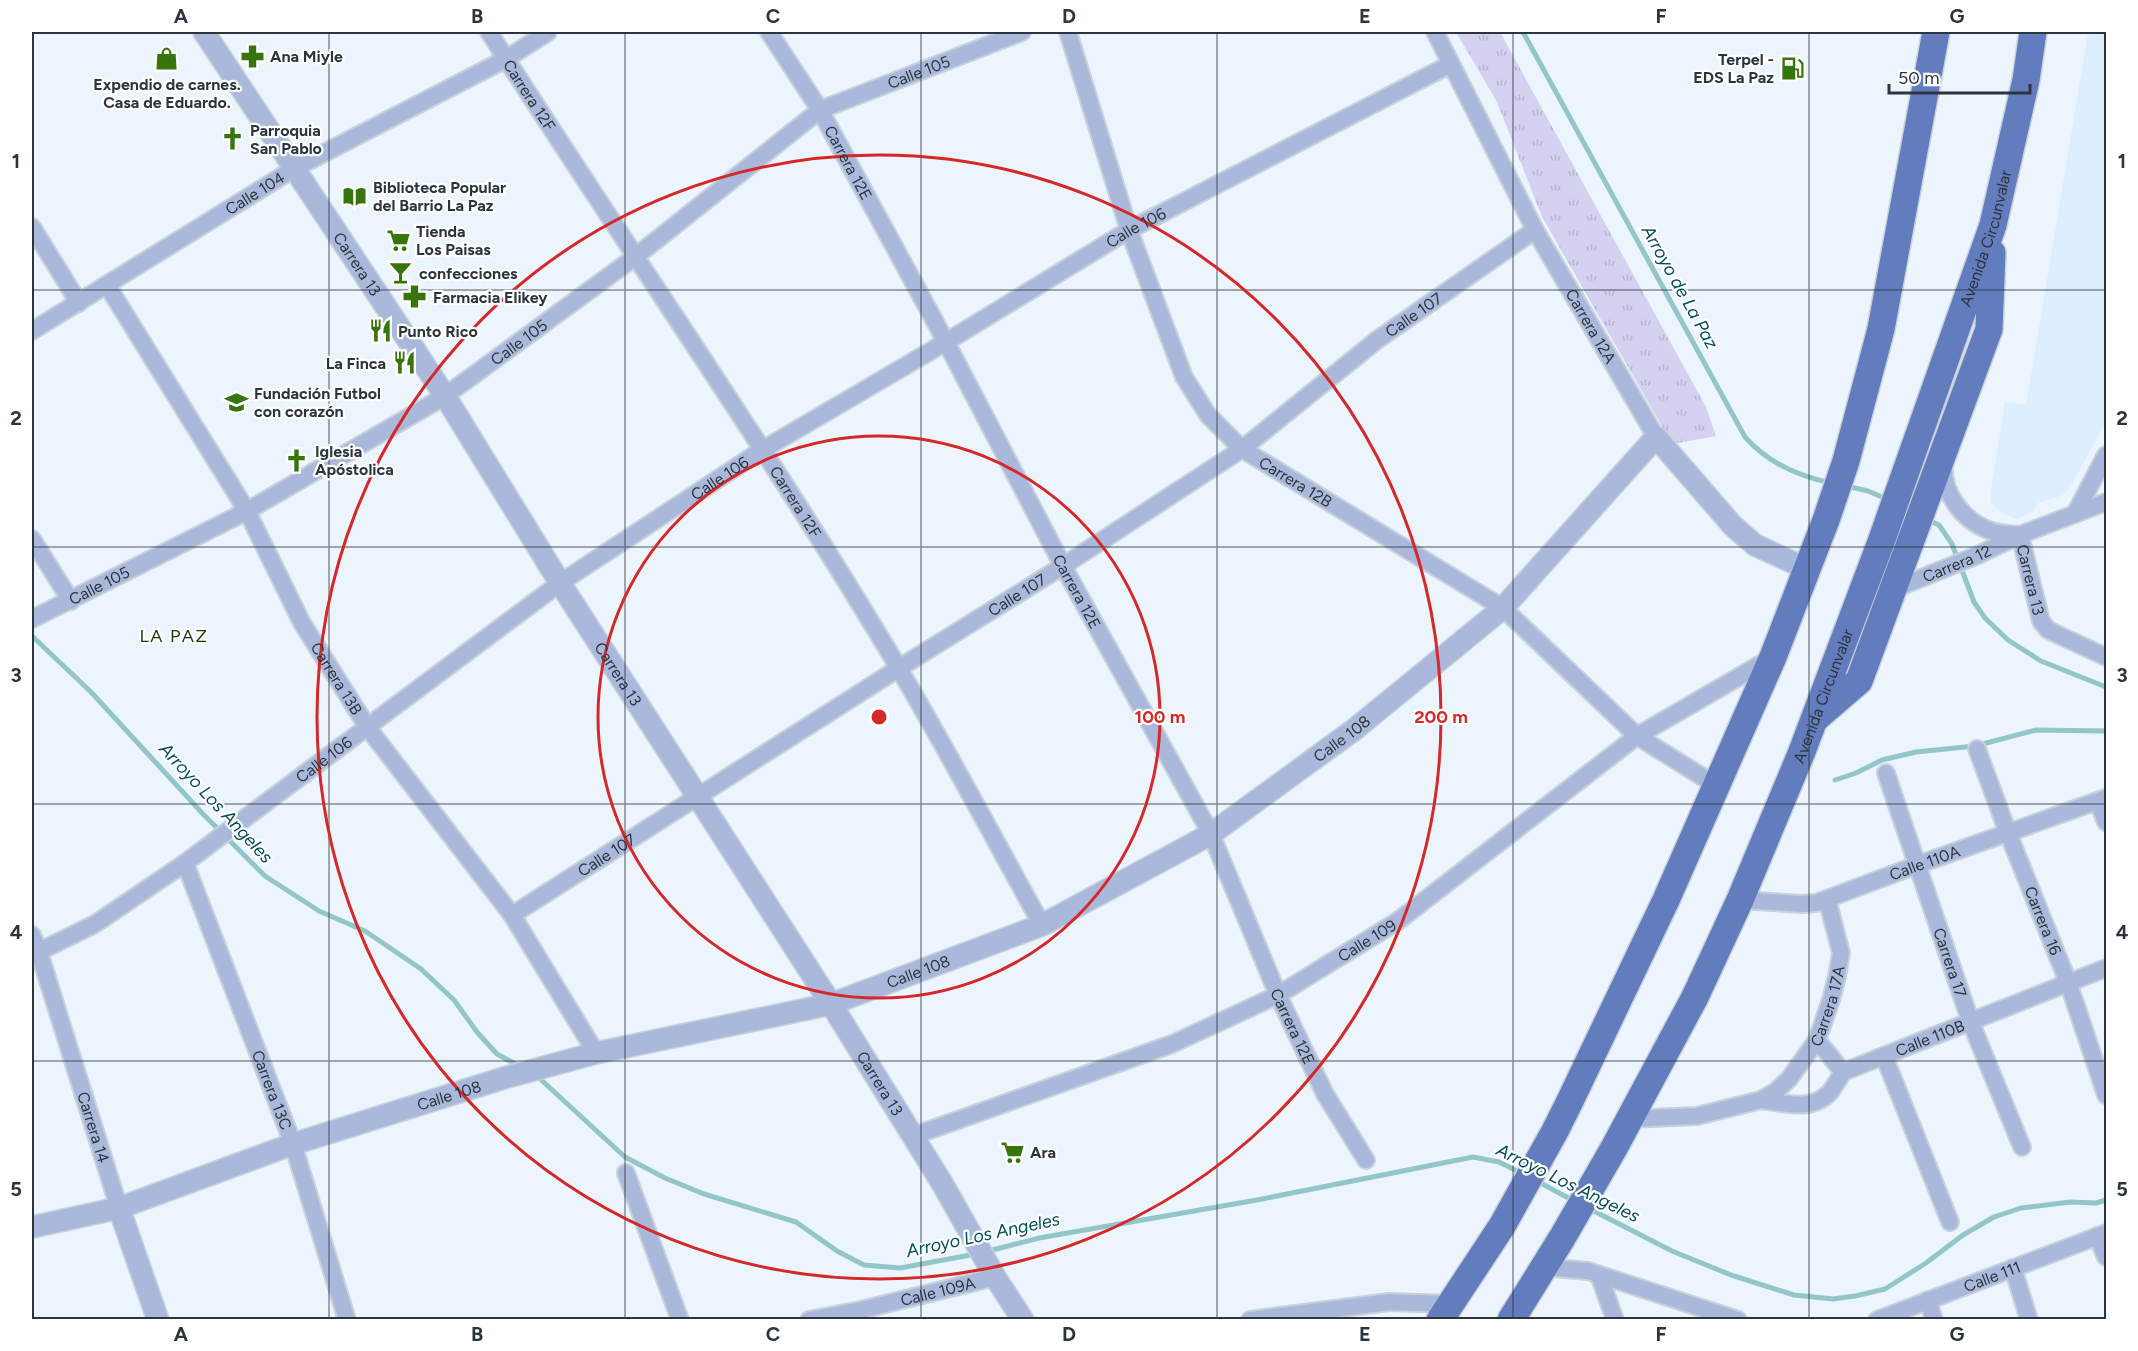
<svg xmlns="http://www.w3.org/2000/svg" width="2138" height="1351" font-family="Figtree,sans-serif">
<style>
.built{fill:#ddefff}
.park{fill:url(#park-tufts)}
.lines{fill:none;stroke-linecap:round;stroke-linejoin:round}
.stream{stroke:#93c6c9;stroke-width:5}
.minor-casing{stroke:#c9d2db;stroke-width:20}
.tertiary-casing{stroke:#c9d2db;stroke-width:24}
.trunk-casing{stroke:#c9d2db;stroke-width:30}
.minor{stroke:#aab9db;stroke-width:16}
.tertiary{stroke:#aab9db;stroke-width:21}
.trunk{stroke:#627cbd;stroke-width:27}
.grid{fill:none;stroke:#2c353d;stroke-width:1.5;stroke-opacity:0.55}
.ring{fill:none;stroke:#d62828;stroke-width:3}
.labels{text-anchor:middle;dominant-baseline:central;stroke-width:4.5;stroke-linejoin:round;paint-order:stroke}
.poi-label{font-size:16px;font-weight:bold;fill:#2c353d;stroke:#fff;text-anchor:start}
.street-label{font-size:16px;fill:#2c353d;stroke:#fff}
.water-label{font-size:18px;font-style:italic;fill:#004f54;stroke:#fff}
.neighbourhood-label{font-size:18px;letter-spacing:1.5px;fill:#193708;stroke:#fff}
.centre{fill:#d62828;stroke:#fff;stroke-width:3}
.ring-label{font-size:18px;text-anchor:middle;font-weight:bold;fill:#d62828;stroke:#fff;stroke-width:4.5;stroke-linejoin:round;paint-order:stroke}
.neatline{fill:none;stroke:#2c353d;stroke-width:2}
.grid-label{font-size:20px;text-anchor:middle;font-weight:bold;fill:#2c353d}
</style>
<defs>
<pattern id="park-tufts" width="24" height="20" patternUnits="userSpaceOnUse" patternTransform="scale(1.5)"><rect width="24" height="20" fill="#d4d2f0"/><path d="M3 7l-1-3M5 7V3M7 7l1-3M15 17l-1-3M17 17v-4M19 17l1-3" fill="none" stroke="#b6b5cf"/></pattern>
</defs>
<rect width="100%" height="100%" fill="#ecf5fe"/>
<path class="built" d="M2088 32H2106V421L2069 490 2061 496 2038 503 2033 512 2017 519 2004 514 1991 503 1990 495 2005 402 2026 405Z"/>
<path class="park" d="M1456 32H1500L1706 407 1716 436 1678 443 1667 435 1542 217 1497 102Z"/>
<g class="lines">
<g class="stream">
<path d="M1523 32 1745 437C1768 463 1797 476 1831 483"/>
<path d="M1846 486 1868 491 1889 500"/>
<path d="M1926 519 1939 525 1952 544 1974 602 1985 618 2008 640 2041 661 2106 687"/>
<path d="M32 636 91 692 203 814 265 876 319 911 365 931 421 969 454 1000 477 1032 497 1054 521 1067"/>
<path d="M1835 780 1856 773 1882 760 1916 752 1975 746 2036 730 2106 731"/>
<path d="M537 1076 625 1157 665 1178 704 1194 796 1222 837 1251 864 1265 900 1268 976 1254"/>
<path d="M1535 1180 1574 1201"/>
<path d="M1588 1208 1672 1251 1731 1275 1794 1295 1833 1299 1855 1296 1885 1289 1926 1263 1963 1235 1994 1217 2021 1208 2070 1202 2096 1203 2106 1200"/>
<path d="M985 1252 1039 1238 1257 1200 1473 1157 1499 1162 1521 1173"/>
</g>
<defs>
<g id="minor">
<path id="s1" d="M489 32C624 244 769 450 898 667 948 751 994 839 1042 925"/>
<path id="s2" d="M769 32 820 110 946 342 1063 566 1211 834 1278 995 1325 1094 1366 1160"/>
<path id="s3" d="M1068 32 1129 230 1184 377 1208 415 1242 449 1503 608 1637 736 1717 786"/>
<path id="s4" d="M1435 32 1535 230 1656 437"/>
<path d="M32 227 79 303"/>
<path id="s5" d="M107 285 247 511 302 623 368 728 512 915 596 1053"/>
<path id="s6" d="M32 331 295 168 506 59 548 32"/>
<path d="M1944 462C1941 493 1963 521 1991 531 1999 534 2010 534 2019 535"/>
<path d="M2075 514 2106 455"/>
<path id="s7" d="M2020 535 2041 621 2048 630 2106 657"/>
<path d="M32 539 71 601"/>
<path id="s8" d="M1892 590 1978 555 2020 535 2106 502"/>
<path id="s9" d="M32 619 247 511 445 396 635 257 820 110 1022 32"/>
<path id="s10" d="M1977 749 2008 833 2068 982 2106 1095"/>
<path id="s11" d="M1886 773 1971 1023 2022 1147"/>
<path d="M2098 802 2106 822"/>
<path id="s12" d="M185 863 293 1144 347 1320"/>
<path id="s13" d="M1740 900 1802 904 1816 903 1917 865 2106 798"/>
<path id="s14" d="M512 915 899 668 1063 566 1242 449 1377 340 1535 230"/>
<path id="s15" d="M32 935 39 952 119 1208"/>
<path id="s16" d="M32 955 95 924 185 863 560 583 762 450 946 342 1129 230 1451 64"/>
<path d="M1817 1040 1843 1072"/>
<path d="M1884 1056 1950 1222"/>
<path id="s17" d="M1761 1100C1784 1103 1812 1112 1830 1092 1835 1086 1839 1078 1843 1072L2106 968"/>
<path id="s18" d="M1628 1119 1697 1116 1761 1100 1775 1092 1789 1079 1817 1040 1831 1000 1837 976 1841 953 1827 899"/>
<path id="s19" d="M913 1136 1172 1044 1278 995 1398 921 1637 736 1773 657"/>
<path d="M626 1173 680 1320"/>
<path d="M2097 1236 2106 1257"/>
<path d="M1544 1267 1588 1271 1738 1320"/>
<path d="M2013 1268 2029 1320"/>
<path d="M1599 1275 1615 1320"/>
<path d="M1928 1300 1934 1320"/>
<path id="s20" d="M809 1320 861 1310 995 1277"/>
<path d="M1250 1320 1389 1302 1449 1304"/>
<path id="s21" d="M1877 1320 2106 1233"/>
</g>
<g id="tertiary">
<path id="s22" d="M204 32 445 396 560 583 831 1004 942 1183 995 1277 1023 1320"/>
<path d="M119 1208 158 1320"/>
<path id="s23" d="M32 1227 119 1208 293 1144 504 1078 596 1053 831 1004 1042 925 1211 834 1355 729 1503 608 1656 437 1733 526 1755 545 1807 569"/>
</g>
<g id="trunk">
<path d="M1816 718 1859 681 1989 329 1992 253"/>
<path d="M1440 1320 1502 1226 1555 1131 1570 1101 1666 900 1773 657 1826 520 1846 461 1881 329 1936 32"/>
<path id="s24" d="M1511 1320 1562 1238 1614 1148 1695 997 1740 900 1801 754 1881 542 1993 225 2026 80 2033 32"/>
</g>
</defs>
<use href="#minor" class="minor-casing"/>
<use href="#tertiary" class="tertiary-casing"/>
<use href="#trunk" class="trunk-casing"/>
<use href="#minor" class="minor"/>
<use href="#tertiary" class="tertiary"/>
<use href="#trunk" class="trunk"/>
</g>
<path class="grid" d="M329 32V1320M625 32V1320M921 32V1320M1217 32V1320M1513 32V1320M1809 32V1320M32 290H2106M32 547H2106M32 804H2106M32 1061H2106"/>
<g class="ring">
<circle cx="879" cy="717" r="281"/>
<circle cx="879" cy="717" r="562"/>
</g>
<defs>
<symbol id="pharmacy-bare" viewBox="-9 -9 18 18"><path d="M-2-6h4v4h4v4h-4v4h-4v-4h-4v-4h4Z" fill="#36740c" stroke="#fff" stroke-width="2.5" paint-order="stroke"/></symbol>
<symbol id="shop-bare" viewBox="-9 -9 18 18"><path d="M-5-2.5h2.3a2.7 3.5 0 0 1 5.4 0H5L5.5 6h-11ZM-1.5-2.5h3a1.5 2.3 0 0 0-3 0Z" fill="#36740c" stroke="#fff" stroke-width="2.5" paint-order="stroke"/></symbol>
<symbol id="fuel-bare" viewBox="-9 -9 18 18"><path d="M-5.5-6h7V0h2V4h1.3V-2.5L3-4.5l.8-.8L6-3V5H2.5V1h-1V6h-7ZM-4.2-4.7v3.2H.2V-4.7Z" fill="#36740c" stroke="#fff" stroke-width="2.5" paint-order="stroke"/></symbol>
<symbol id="church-bare" viewBox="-9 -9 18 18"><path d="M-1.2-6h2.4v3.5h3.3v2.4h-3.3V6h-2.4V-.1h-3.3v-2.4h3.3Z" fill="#36740c" stroke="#fff" stroke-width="2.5" paint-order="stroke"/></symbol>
<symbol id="library-bare" viewBox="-9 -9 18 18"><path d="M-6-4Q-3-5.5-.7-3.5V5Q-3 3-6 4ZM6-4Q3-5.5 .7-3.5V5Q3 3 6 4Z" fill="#36740c" stroke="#fff" stroke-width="2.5" paint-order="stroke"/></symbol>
<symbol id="supermarket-bare" viewBox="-9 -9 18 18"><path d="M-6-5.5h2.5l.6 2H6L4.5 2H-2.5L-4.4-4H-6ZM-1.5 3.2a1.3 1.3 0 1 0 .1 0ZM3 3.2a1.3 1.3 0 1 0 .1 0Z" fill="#36740c" stroke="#fff" stroke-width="2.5" paint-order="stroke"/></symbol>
<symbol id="bar-bare" viewBox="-9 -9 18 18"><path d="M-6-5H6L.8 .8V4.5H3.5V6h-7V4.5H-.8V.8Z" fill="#36740c" stroke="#fff" stroke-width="2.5" paint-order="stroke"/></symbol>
<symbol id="restaurant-bare" viewBox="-9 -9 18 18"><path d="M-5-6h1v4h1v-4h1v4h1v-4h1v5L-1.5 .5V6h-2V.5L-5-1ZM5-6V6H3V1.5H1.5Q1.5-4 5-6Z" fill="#36740c" stroke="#fff" stroke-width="2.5" paint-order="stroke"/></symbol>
<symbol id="school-bare" viewBox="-9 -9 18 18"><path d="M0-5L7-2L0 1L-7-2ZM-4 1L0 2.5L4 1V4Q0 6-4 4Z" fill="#36740c" stroke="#fff" stroke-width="2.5" paint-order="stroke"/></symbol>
</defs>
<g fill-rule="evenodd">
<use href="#pharmacy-bare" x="236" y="40" width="33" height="33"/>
<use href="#shop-bare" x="150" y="42" width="33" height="33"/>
<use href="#fuel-bare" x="1776" y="52" width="33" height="33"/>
<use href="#church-bare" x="216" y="122" width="33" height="33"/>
<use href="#library-bare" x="338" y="180" width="33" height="33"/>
<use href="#supermarket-bare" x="382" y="224" width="33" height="33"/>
<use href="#bar-bare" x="384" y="256" width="33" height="33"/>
<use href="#pharmacy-bare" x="398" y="280" width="33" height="33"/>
<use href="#restaurant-bare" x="364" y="314" width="33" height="33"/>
<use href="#restaurant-bare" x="388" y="346" width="33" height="33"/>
<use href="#school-bare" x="220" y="386" width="33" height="33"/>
<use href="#church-bare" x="280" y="444" width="33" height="33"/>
<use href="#supermarket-bare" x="996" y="1136" width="33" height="33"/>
</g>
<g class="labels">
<g class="poi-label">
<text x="270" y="56">Ana Miyle</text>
<text x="1774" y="59" text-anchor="end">Terpel -<tspan x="1774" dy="18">EDS La Paz</tspan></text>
<text x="167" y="84" text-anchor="middle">Expendio de carnes.<tspan x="167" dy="18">Casa de Eduardo.</tspan></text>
<text x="250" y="130">Parroquia<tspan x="250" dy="18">San Pablo</tspan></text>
<text x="373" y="187">Biblioteca Popular<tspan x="373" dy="18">del Barrio La Paz</tspan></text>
<text x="416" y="231">Tienda<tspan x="416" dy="18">Los Paisas</tspan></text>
<text x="419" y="273">confecciones</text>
<text x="433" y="297">Farmacia Elikey</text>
<text x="398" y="331">Punto Rico</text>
<text x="386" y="363" text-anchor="end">La Finca</text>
<text x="254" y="393">Fundación Futbol<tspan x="254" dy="18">con corazón</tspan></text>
<text x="315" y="451">Iglesia<tspan x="315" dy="18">Apóstolica</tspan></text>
<text x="1030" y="1152">Ara</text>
</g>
<g class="street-label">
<text stroke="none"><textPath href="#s9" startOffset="1047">Calle 105</textPath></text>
<text stroke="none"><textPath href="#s1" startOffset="75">Carrera 12F</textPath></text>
<text stroke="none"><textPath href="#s2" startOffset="153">Carrera 12E</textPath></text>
<text stroke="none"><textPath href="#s6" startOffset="262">Calle 104</textPath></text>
<text stroke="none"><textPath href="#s16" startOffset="1324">Calle 106</textPath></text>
<text stroke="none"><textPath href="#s24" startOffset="1185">Avenida Circunvalar</textPath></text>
<text stroke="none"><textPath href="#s22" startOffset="278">Carrera 13</textPath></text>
<text stroke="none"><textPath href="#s14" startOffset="1084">Calle 107</textPath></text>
<text stroke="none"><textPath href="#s4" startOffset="333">Carrera 12A</textPath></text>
<text stroke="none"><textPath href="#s9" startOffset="561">Calle 105</textPath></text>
<text stroke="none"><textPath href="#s16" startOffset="838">Calle 106</textPath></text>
<text stroke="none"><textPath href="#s3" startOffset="520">Carrera 12B</textPath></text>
<text stroke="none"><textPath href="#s1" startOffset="561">Carrera 12F</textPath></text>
<text stroke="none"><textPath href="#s8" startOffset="70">Carrera 12</textPath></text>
<text stroke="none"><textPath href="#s7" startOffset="46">Carrera 13</textPath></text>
<text stroke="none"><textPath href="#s9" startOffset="75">Calle 105</textPath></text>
<text stroke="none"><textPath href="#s2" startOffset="639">Carrera 12E</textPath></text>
<text stroke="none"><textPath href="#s14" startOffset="598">Calle 107</textPath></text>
<text stroke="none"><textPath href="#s22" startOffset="764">Carrera 13</textPath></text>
<text stroke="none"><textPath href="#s5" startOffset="456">Carrera 13B</textPath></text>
<text stroke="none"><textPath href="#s24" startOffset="699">Avenida Circunvalar</textPath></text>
<text stroke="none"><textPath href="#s23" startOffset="1410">Calle 108</textPath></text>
<text stroke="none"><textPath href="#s16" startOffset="352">Calle 106</textPath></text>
<text stroke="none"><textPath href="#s14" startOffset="112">Calle 107</textPath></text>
<text stroke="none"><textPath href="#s13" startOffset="192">Calle 110A</textPath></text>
<text stroke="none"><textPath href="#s10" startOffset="184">Carrera 16</textPath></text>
<text stroke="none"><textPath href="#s19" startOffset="496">Calle 109</textPath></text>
<text stroke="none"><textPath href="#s11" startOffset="200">Carrera 17</textPath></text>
<text stroke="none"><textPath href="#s23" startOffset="924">Calle 108</textPath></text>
<text stroke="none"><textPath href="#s18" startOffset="254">Carrera 17A</textPath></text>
<text stroke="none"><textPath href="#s2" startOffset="1125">Carrera 12E</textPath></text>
<text stroke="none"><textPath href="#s17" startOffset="190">Calle 110B</textPath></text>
<text stroke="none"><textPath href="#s22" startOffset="1250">Carrera 13</textPath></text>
<text stroke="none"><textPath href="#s12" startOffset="243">Carrera 13C</textPath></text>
<text stroke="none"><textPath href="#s23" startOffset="438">Calle 108</textPath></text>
<text stroke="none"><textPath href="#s15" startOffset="202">Carrera 14</textPath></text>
<text stroke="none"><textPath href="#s21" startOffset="123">Calle 111</textPath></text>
<text stroke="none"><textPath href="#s20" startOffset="132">Calle 109A</textPath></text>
</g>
<g class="water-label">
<text transform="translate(1680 287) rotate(61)">Arroyo de La Paz</text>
<text transform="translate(216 803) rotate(47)">Arroyo Los Angeles</text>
<text transform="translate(1568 1183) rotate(26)">Arroyo Los Angeles</text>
<text transform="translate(983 1235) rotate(-12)">Arroyo Los Angeles</text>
</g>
<g class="neighbourhood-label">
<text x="174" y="636">LA PAZ</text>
</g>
</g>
<circle cx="879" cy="717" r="9" class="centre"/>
<g class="ring-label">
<text x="1160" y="723">100 m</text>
<text x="1441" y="723">200 m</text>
</g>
<rect width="2138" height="1351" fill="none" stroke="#ffffff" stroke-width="66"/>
<path d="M1889 84v9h141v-9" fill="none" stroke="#2c353d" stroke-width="3"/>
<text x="1898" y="84" font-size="18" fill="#2c353d" stroke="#ffffff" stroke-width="4.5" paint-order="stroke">50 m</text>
<rect x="33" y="33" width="2072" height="1285" class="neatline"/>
<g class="grid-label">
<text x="181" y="23">A</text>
<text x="477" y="23">B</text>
<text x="773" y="23">C</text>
<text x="1069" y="23">D</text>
<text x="1365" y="23">E</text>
<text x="1661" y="23">F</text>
<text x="1957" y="23">G</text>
<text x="16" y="168">1</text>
<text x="2122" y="168">1</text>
<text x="16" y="425">2</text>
<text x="2122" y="425">2</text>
<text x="16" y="682">3</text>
<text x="2122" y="682">3</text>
<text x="16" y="939">4</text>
<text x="2122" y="939">4</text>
<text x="16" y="1196">5</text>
<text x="2122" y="1196">5</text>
<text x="181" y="1341">A</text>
<text x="477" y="1341">B</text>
<text x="773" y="1341">C</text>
<text x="1069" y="1341">D</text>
<text x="1365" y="1341">E</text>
<text x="1661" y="1341">F</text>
<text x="1957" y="1341">G</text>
</g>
</svg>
